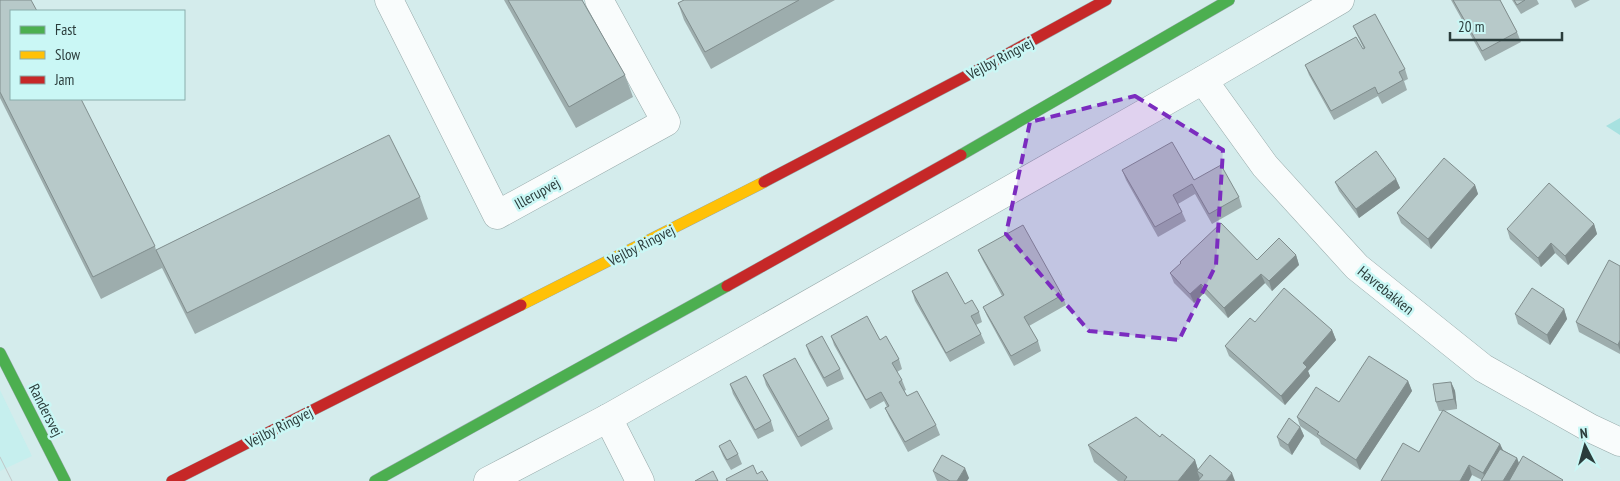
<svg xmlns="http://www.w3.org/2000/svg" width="1620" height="481" font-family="'PT Sans Narrow',sans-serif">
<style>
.built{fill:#c6efee}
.green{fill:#a7e1e0}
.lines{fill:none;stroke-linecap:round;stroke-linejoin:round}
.street-casing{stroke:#95a8a8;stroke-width:29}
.fast-casing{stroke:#95a8a8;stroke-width:12}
.slow-casing{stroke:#95a8a8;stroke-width:12}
.jam-casing{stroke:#95a8a8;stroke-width:12}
.street{stroke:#f9fcfc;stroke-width:28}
.fast{stroke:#4caf50;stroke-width:11}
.slow{stroke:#ffc107;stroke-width:11}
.jam{stroke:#c62828;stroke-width:11}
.tram{stroke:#c0c6c6;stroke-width:1}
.wall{fill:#9dadad}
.shaded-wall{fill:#808d8d}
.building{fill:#b7c9c9;stroke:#808d8d}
.marked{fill:#7b2cbf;fill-opacity:0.2;stroke:#7b2cbf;stroke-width:4;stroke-dasharray:10 6;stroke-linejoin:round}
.labels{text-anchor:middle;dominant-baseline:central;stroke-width:5;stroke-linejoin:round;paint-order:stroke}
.street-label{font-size:15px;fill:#2b3d3c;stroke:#caf7f5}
</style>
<rect width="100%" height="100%" fill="#d4ecec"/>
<path class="built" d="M0 390 32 456 0 471Z"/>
<path class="green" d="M1620 118V135L1606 126Z"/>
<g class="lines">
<defs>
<g id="street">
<path d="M389 0 497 215 666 122 599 0"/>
<path d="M1203 80 1265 166 1357 267 1483 368 1590 428 1620 442"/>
<path d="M608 418 640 481"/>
<path d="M488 481 608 418 1203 80 1340 0"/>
</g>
<g id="fast">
<path d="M961 155 1229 0"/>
<path d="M0 353 65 481"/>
<path d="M375 481 727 286"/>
</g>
<path id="slow" d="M521 305 764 182"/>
<g id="jam">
<path d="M764 182 991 63 1106 0"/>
<path d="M727 286 961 155"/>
<path d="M172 481 521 305"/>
</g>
</defs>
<use href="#street" class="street-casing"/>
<use href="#fast" class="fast-casing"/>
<use href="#slow" class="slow-casing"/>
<use href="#jam" class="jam-casing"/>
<use href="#street" class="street"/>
<use href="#fast" class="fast"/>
<use href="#slow" class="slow"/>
<use href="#jam" class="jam"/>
<path class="tram" d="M0 457 12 481"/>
</g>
<g class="wall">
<path d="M0 0 155 246 156 250 420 197 428 219 195 334 162 268 101 299 0 98Z"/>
<path d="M504 0H582L625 75 633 97 576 128Z"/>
<path d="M684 0H835L711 69 684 20 678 3Z"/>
<path d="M1451 0H1500L1517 32 1521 42 1485 61Z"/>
<path d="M1512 0H1537L1539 4 1521 14Z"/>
<path d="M1571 0H1590L1575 8Z"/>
<path d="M1353 26 1405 69 1408 79 1404 81 1407 90 1382 104 1378 96 1334 120 1309 75 1305 65 1364 49 1357 35Z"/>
<path d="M1122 170 1194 180 1239 197 1242 207 1212 224 1195 194 1178 204 1182 212 1186 221 1158 237 1126 180Z"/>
<path d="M1396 179 1400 188 1359 218 1339 191 1335 182Z"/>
<path d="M1475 185 1478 194 1431 249 1401 223 1397 213Z"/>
<path d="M1594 224 1597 234 1568 265 1555 253 1541 267 1510 239 1507 229Z"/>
<path d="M978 250 1062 295 1066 305 1029 326 1038 341 1041 351 1014 366 987 316 983 307 1002 296 982 259Z"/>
<path d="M1296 255 1299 265 1272 291 1265 283 1228 318 1204 293 1194 303 1174 283 1170 273 1180 264V262L1257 260Z"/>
<path d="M1620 266V354L1579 332 1576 322Z"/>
<path d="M912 291 965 304 979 312 982 322 976 325 981 334 985 343 950 362 915 301Z"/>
<path d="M1564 309 1567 319 1550 345 1518 324 1515 314Z"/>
<path d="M1255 322 1332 330 1336 340 1308 371 1310 376 1285 405 1229 356 1225 346Z"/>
<path d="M831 336 880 340 899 359 902 369 897 372 902 380 906 390 904 391 907 396 936 425 940 435 908 452 889 417 885 408 887 407 884 401 870 409 834 345Z"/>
<path d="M806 345 840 369 844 379 827 387 809 354Z"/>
<path d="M763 375 829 419 833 429 801 447 766 385Z"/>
<path d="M1408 381 1412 391 1360 470 1321 444 1319 439 1300 426 1297 417 1339 402Z"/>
<path d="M1451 382 1455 391 1457 409 1443 411 1500 444 1503 450 1517 458 1519 463 1563 480H1482L1472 475 1419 452 1443 411H1439L1436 402Z"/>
<path d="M730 384 771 421 774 431 758 439 733 394Z"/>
<path d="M1300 427 1304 436 1292 455 1280 446 1277 437Z"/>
<path d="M1160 437 1195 460 1198 470 1232 473 1198 481H1118L1094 462 1088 445Z"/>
<path d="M719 446 738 454 742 464 731 470 723 456Z"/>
<path d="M933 471 969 478 967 481H937Z"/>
</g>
<g class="shaded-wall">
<path d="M1396 179 1400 188 1359 218 1356 209Z"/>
<path d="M1475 185 1478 194 1431 249 1428 239Z"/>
<path d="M1594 224 1597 234 1568 265 1565 256Z"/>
<path d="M1551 243 1555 253 1541 267 1538 258Z"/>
<path d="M1296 255 1299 265 1272 291 1269 281Z"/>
<path d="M1261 274 1265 283 1228 318 1224 308Z"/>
<path d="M1201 284 1204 293 1194 303 1190 294Z"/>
<path d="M1564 309 1567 319 1550 345 1547 335Z"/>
<path d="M1332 330 1336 340 1308 371 1310 376 1285 405 1281 396 1303 363Z"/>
<path d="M1620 340V351L1618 345Z"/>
<path d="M1408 381 1412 391 1360 470 1356 460Z"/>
<path d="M1451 382 1455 391 1457 409 1454 399Z"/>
<path d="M1300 427 1304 436 1292 455 1288 445Z"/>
<path d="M1500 444 1504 453 1486 481 1483 473Z"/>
<path d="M1517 458 1520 467 1512 481H1503Z"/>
<path d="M1195 460 1199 473 1197 471 1200 479 1198 481H1178Z"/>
<path d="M1469 465 1472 475 1469 481H1460Z"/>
<path d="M965 468 969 478 967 481H957Z"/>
<path d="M1232 473 1235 481H1226Z"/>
</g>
<g class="building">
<path d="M0 0H31L37 11H11V99H81L155 246 93 277 0 92Z"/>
<path d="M508 0H582L625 75 569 107Z"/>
<path d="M684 0H799L705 52 678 3Z"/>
<path d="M1453 0H1500L1517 32 1482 51Z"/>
<path d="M1514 0H1525L1517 5Z"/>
<path d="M1375 14 1405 69 1399 72 1403 80 1378 94 1375 87 1331 111 1305 65 1356 37 1363 49 1365 48 1353 26Z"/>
<path d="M389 135 420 197 187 313 156 250Z"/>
<path d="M1172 142 1194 180 1221 165 1239 197 1209 214 1192 184 1173 195 1182 212 1155 227 1122 170Z"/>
<path d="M1376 151 1396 179 1356 209 1335 182Z"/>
<path d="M1444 158 1475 185 1428 239 1397 213Z"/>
<path d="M1549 183 1594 224 1565 256 1551 243 1538 258 1507 229Z"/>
<path d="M1221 223 1257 260 1279 238 1296 255 1269 281 1261 274 1224 308 1201 284 1190 294 1170 273 1181 263 1180 262Z"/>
<path d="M1023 225 1062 295 1024 317 1038 341 1011 356 983 307 1004 295 978 250Z"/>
<path d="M1609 260 1620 266V340L1618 345 1576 322Z"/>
<path d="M947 272 965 304 972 300 979 312 971 316 981 334 946 353 912 291Z"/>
<path d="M1284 288 1332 330 1303 363 1307 367 1281 396 1225 346 1250 318 1255 322Z"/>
<path d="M1532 288 1564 309 1547 335 1515 314Z"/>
<path d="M867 316 880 340 886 336 899 359 892 363 902 380 899 382 907 396 917 391 936 425 905 442 885 408 889 406 881 392 866 400 831 336Z"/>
<path d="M822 336 840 369 824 378 806 345Z"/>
<path d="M1369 356 1408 381 1356 460 1317 434 1319 432 1297 417 1316 387 1339 402Z"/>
<path d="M795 358 829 419 798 437 763 375Z"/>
<path d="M746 376 771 421 755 430 730 384Z"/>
<path d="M1451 382 1454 399 1436 402 1433 384Z"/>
<path d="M1443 410 1500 444 1483 473 1469 465 1460 481H1381L1403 443 1419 452Z"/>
<path d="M1136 417 1160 437 1162 434 1195 460 1178 481H1124L1127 477 1088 445Z"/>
<path d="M1289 418 1300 427 1288 445 1277 437Z"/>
<path d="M730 440 738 454 727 460 719 446Z"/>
<path d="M1500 449 1517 458 1503 481H1481Z"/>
<path d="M942 455 965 468 957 481H950L933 471Z"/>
<path d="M1210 455 1232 473 1226 481H1198L1203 475 1197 471Z"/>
<path d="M1523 456 1563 480 1562 481H1509Z"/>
<path d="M753 465 757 474 762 471 768 481H727L726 479Z"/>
<path d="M713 471 718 481H695Z"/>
</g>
<path class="marked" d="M1135 96 1223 150 1216 265 1179 340 1089 331 1006 234 1030 122Z"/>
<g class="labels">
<g class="street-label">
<text transform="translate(1000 58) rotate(-28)">Vejlby Ringvej</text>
<text transform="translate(537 193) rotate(-29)">Illerupvej</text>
<text transform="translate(641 245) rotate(-27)">Vejlby Ringvej</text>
<text transform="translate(1386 290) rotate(39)">Havrebakken</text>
<text transform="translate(46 410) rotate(63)">Randersvej</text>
<text transform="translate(279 427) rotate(-27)">Vejlby Ringvej</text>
</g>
</g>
<rect x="10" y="10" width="175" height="90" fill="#caf7f5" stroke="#8aadab"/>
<rect x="20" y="26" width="25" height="8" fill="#4caf50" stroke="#8aadab"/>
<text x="55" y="35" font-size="15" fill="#2b3d3c">Fast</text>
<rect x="20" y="51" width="25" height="8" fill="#ffc107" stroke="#8aadab"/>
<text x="55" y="60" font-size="15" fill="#2b3d3c">Slow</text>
<rect x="20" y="76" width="25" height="8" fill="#c62828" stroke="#8aadab"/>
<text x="55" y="85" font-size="15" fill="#2b3d3c">Jam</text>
<g transform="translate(1585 446) rotate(354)" stroke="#caf7f5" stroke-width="4" paint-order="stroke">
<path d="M0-4L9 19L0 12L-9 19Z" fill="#2b3d3c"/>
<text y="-8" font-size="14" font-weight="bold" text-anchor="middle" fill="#2b3d3c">N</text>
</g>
<path d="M1450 32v8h112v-8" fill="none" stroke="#2b3d3c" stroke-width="2.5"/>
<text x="1458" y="32" font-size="15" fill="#2b3d3c" stroke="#caf7f5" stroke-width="4" paint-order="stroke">20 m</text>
</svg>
